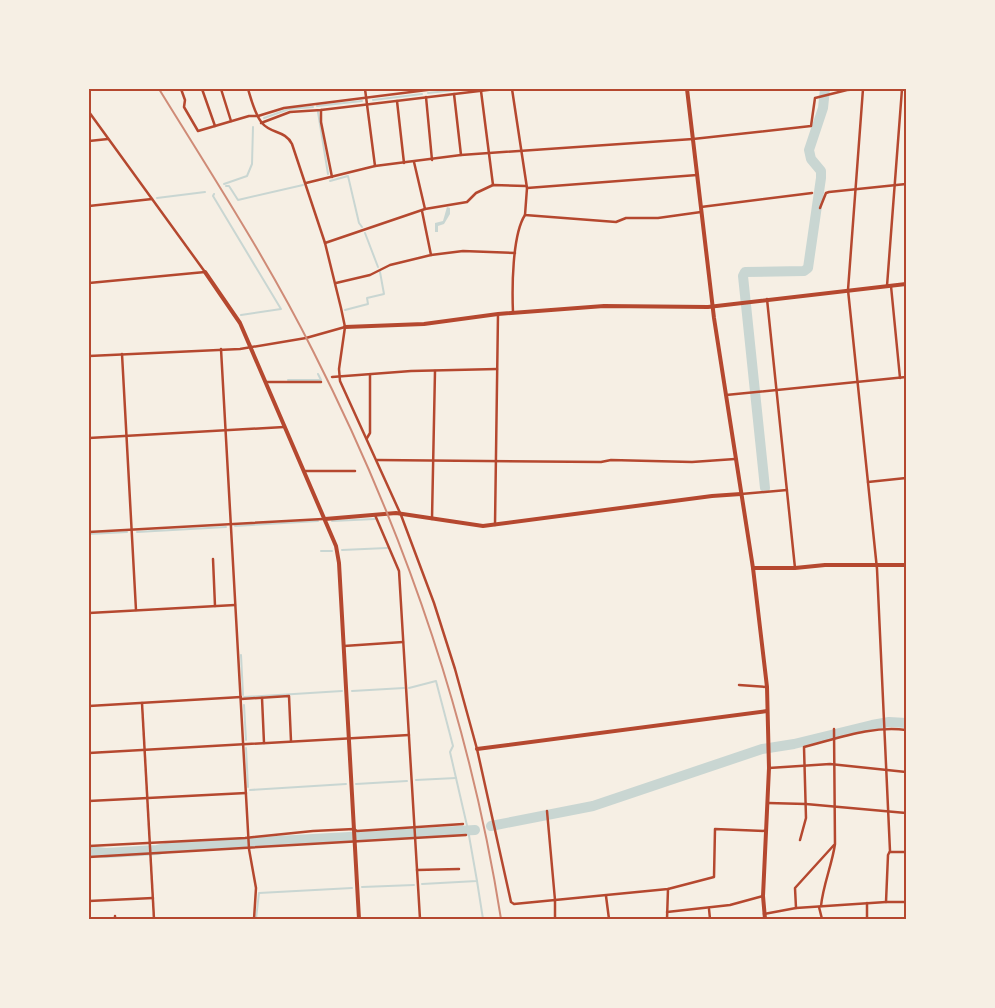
<svg xmlns="http://www.w3.org/2000/svg" width="995" height="1008" font-family="'Sofia Sans Condensed',sans-serif">
<style>
.water{fill:#c9d6d2}
.lines{fill:none;stroke-linecap:round;stroke-linejoin:round}
.stream{stroke:#c9d6d2;stroke-width:2}
.river{stroke:#c9d6d2;stroke-width:10}
.minor{stroke:#b5482f;stroke-width:2.5}
.tertiary{stroke:#b5482f;stroke-width:4}
.rail{stroke:#cf8b77;stroke-width:2}
.neatline{fill:none;stroke:#b5482f;stroke-width:2}
</style>
<rect width="100%" height="100%" fill="#f6efe4"/>
<path class="water" d="M447 207 450 208V214L444 224 438 226V232H435V223L443 221Z"/>
<g class="lines">
<g class="stream">
<path d="M428 93 465 89"/>
<path d="M373 100 422 94"/>
<path d="M317 106 362 101"/>
<path d="M318 112 328 174"/>
<path d="M264 118 289 109 313 107"/>
<path d="M330 181 348 176 359 223 362 227"/>
<path d="M224 184 247 176 252 164 253 127"/>
<path d="M226 186H229L238 200 303 185"/>
<path d="M214 194 213 196 281 309 241 315"/>
<path d="M157 198 205 192"/>
<path d="M365 233 378 267"/>
<path d="M345 310 368 304 367 298 384 294 380 272"/>
<path d="M288 380H321L318 374"/>
<path d="M332 521 375 519"/>
<path d="M235 526 318 521"/>
<path d="M137 532 226 527"/>
<path d="M89 534 127 532"/>
<path d="M342 550 387 548"/>
<path d="M321 551H332"/>
<path d="M241 655 243 695"/>
<path d="M409 688 436 681 453 746 450 752 468 830 477 881 422 884"/>
<path d="M352 691 404 688"/>
<path d="M244 697 342 691"/>
<path d="M244 705 246 740"/>
<path d="M246 748 248 787"/>
<path d="M416 780 456 778"/>
<path d="M356 784 407 781"/>
<path d="M250 790 346 784"/>
<path d="M477 881 483 919"/>
<path d="M362 887 414 885"/>
<path d="M256 919 259 893 352 888"/>
</g>
<g class="river">
<path d="M765 488 743 276 745 272 804 271 808 268 821 178V171L811 159 809 150 823 108 825 89"/>
<path d="M491 826 593 806 762 749 794 744 872 725 889 722 906 723"/>
<path d="M89 851 106 853 157 850 171 847 475 830"/>
</g>
<g class="minor">
<path d="M181 89 185 100 184 107 198 131 249 116H258L284 108 435 89"/>
<path d="M202 89 215 126"/>
<path d="M221 89 231 121"/>
<path d="M248 89C251 99 255 115 262 123 271 134 285 130 292 144L325 243 341 308 345 327 339 369 340 381 401 515 434 603 455 669 477 749 511 902 514 904 555 900V919"/>
<path d="M365 89 375 166"/>
<path d="M512 89 527 188 525 215 616 222 626 218H658L701 212"/>
<path d="M863 89 848 290 877 569 890 851 888 855 886 902"/>
<path d="M481 91 493 185"/>
<path d="M454 94 461 155"/>
<path d="M426 97 432 160"/>
<path d="M397 101 404 163"/>
<path d="M321 110V122L332 177"/>
<path d="M89 112 205 272 89 283"/>
<path d="M261 123 290 112 321 110 496 89"/>
<path d="M89 141 108 139"/>
<path d="M414 162 425 209"/>
<path d="M306 183 375 166 461 155 693 139 811 126 815 98 847 90 860 89"/>
<path d="M527 188 697 175"/>
<path d="M89 206 152 199"/>
<path d="M701 207 812 193"/>
<path d="M820 208 826 193 829 192 906 184"/>
<path d="M325 243 425 209 467 202 476 193 493 185 526 186"/>
<path d="M431 255 463 251 515 253"/>
<path d="M336 283 370 275 390 265 431 255 422 211"/>
<path d="M887 286 902 89"/>
<path d="M891 286 900 378"/>
<path d="M767 299 795 568"/>
<path d="M513 313C512 289 512 235 525 215"/>
<path d="M221 349 249 849 256 888 254 919"/>
<path d="M122 354 136 610"/>
<path d="M89 356 240 349 306 338 345 327"/>
<path d="M332 377 411 371 497 369"/>
<path d="M266 382H321"/>
<path d="M726 395 906 377"/>
<path d="M89 438 284 427"/>
<path d="M367 438 370 433V375"/>
<path d="M377 460 601 462 611 460 692 462 735 459"/>
<path d="M304 471H355"/>
<path d="M868 482 906 478"/>
<path d="M741 494 787 490"/>
<path d="M375 515 399 571 420 919"/>
<path d="M432 519 435 371"/>
<path d="M495 525 498 314"/>
<path d="M89 532 323 519"/>
<path d="M213 559 215 606"/>
<path d="M89 613 235 605"/>
<path d="M344 646 403 642"/>
<path d="M739 685 767 687"/>
<path d="M262 698 264 743"/>
<path d="M241 699 289 696 291 741"/>
<path d="M142 703 154 919"/>
<path d="M89 706 241 697"/>
<path d="M89 753 409 735"/>
<path d="M769 768 830 764 906 772"/>
<path d="M89 801 246 793"/>
<path d="M768 803 806 804 906 813"/>
<path d="M547 811 555 900 668 889 714 877 715 829 766 831"/>
<path d="M800 840 806 818 804 747C836 739 873 725 906 730"/>
<path d="M89 846 245 838 313 831 354 829 357 831 463 824"/>
<path d="M890 852H906"/>
<path d="M89 857 466 835"/>
<path d="M417 870 459 869"/>
<path d="M606 896 609 919"/>
<path d="M89 901 153 898"/>
<path d="M867 903V919"/>
<path d="M821 906C823 885 832 865 835 844L834 729"/>
<path d="M819 907 822 919"/>
<path d="M796 908 795 888 834 845"/>
<path d="M709 909 710 919"/>
<path d="M667 912 730 905 763 896"/>
<path d="M764 914 796 908 886 902H906"/>
<path d="M115 916V919"/>
<path d="M667 919 668 889"/>
</g>
<g class="tertiary">
<path d="M687 89 714 318 753 568 767 687 769 768 763 896 765 919"/>
<path d="M205 272 240 323 336 546 339 563 359 919"/>
<path d="M345 327 424 324 498 314 604 306 708 307 906 284"/>
<path d="M325 519 396 513 483 526 712 496 741 494"/>
<path d="M753 568H795L825 565H906"/>
<path d="M477 749 767 711"/>
</g>
<path class="rail" d="M159 89C212 175 268 261 313 351 404 530 470 722 501 919"/>
</g>
<rect width="995" height="1008" fill="none" stroke="#f6efe4" stroke-width="180"/>
<rect x="90" y="90" width="815" height="828" class="neatline"/>
</svg>
